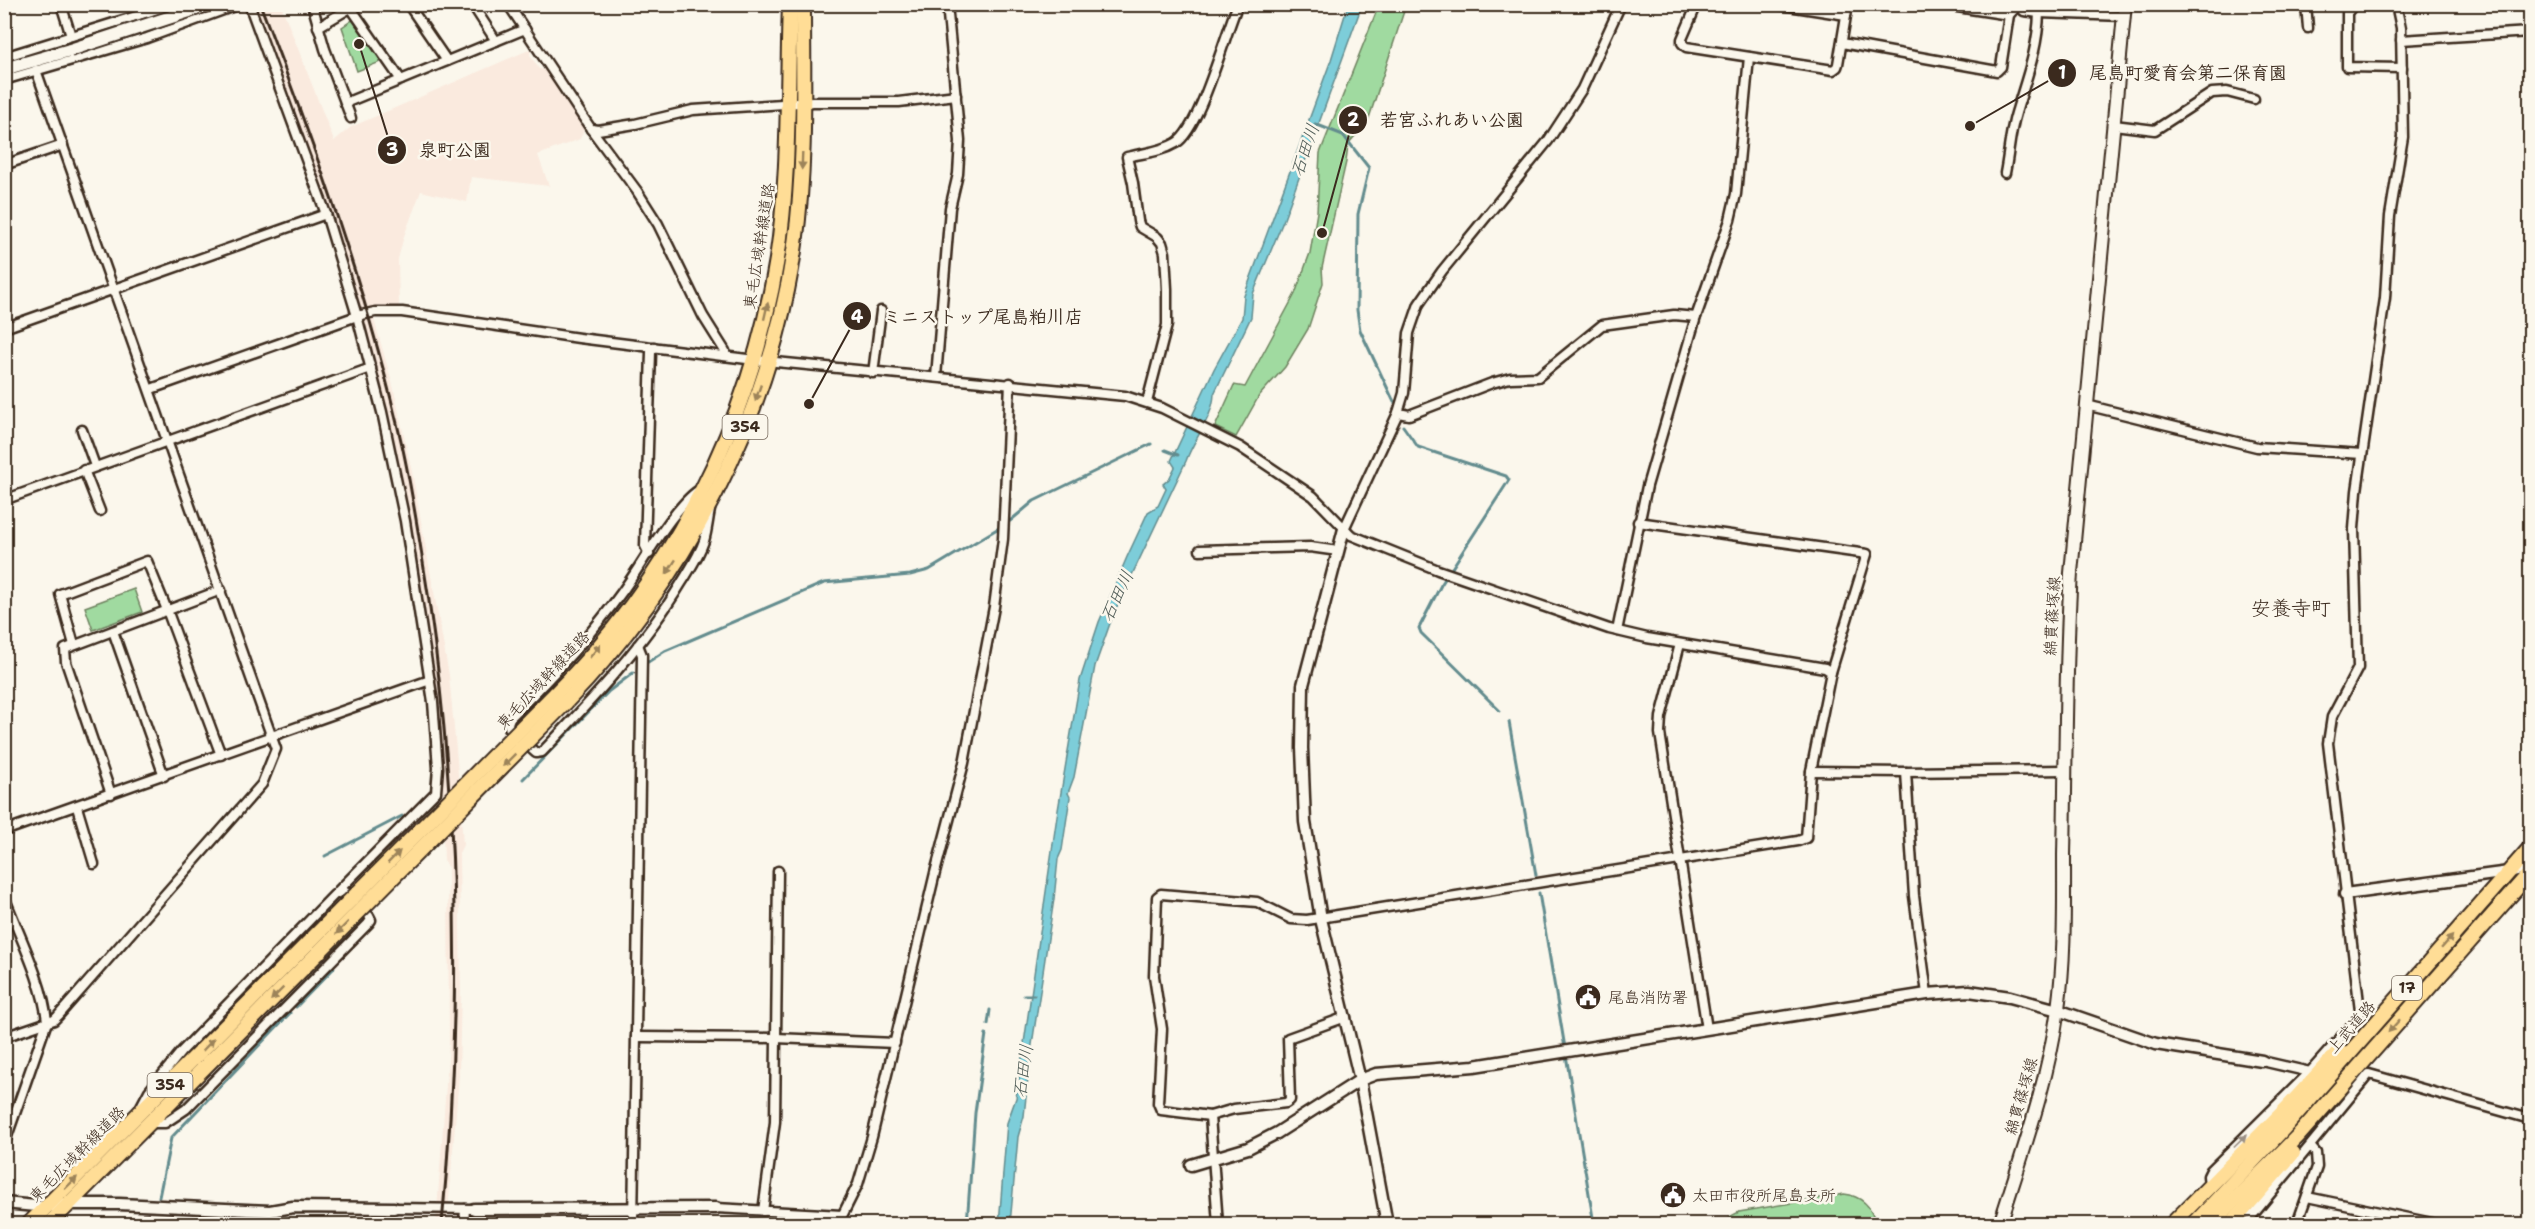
<svg xmlns="http://www.w3.org/2000/svg" width="2535" height="1229" font-family="'Shantell Sans','Klee One',sans-serif">
<style>
.built{fill:#faeade}
.green{fill:#a0daa0;stroke:#6e825f;stroke-width:1.5}
.water{fill:#7dcdd9;stroke:#638c8e;stroke-width:1.5}
.lines{fill:none;stroke-linecap:round;stroke-linejoin:round}
.stream{stroke:#638c8e;stroke-width:3}
.minor-casing{stroke:#3b2a1e;stroke-width:13}
.tertiary-casing{stroke:#3b2a1e;stroke-width:15}
.secondary-casing{stroke:#3b2a1e;stroke-width:16}
.trunk-casing{stroke:#3b2a1e;stroke-width:18}
.minor{stroke:#fbf7ec;stroke-width:8}
.tertiary{stroke:#fbf7ec;stroke-width:10}
.secondary{stroke:#fbf7ec;stroke-width:12}
.trunk{stroke:#ffdd96;stroke-width:14}
.rail{stroke:#3b2a1e;stroke-width:3}
.secondary-bridge-casing{stroke:#3b2a1e;stroke-width:16;stroke-linecap:butt}
.trunk-bridge-casing{stroke:#3b2a1e;stroke-width:18;stroke-linecap:butt}
.secondary-bridge{stroke:#fbf7ec;stroke-width:12}
.trunk-bridge{stroke:#ffdd96;stroke-width:14}
.oneway{fill:#9d845a}
.oneway2{fill:#9b9085}
.labels{text-anchor:middle;dominant-baseline:central;stroke-width:5;stroke-linejoin:round;paint-order:stroke}
.shield{fill:#fbf7ec;stroke:#75685c;stroke-width:1.5}
.shield-label{font-size:15px;font-weight:bold;fill:#3b2a1e}
.street-label{font-size:16px;fill:#3b2a1e;stroke:#fbf7ec}
.poi-label{font-size:16px;fill:#3b2a1e;stroke:#fbf7ec;text-anchor:start}
.water-label{font-size:18px;font-style:italic;fill:#4f5b56;stroke:#fbf7ec}
.quarter-label{font-size:20px;fill:#3b2a1e;stroke:#fbf7ec}
.leader{fill:none;stroke:#3b2a1e;stroke-width:2}
.callout-dot{fill:#3b2a1e;stroke:#fbf7ec;stroke-width:2}
.mark-label{font-size:18px;text-anchor:middle;font-weight:bold;fill:#fff}
.callout-label{font-size:18px;text-anchor:middle;font-weight:bold;fill:#3b2a1e;stroke:#fbf7ec;stroke-width:5;stroke-linejoin:round;paint-order:stroke}
</style>
<rect width="100%" height="100%" fill="#fbf7ec"/>
<filter id="ink" filterUnits="userSpaceOnUse"><feTurbulence type="fractalNoise" baseFrequency=".0167" numOctaves="2"/><feDisplacementMap in="SourceGraphic" scale="12" xChannelSelector="R" yChannelSelector="G"/><feConvolveMatrix kernelMatrix="1 2 1 2 8 2 1 2 1" color-interpolation-filters="sRGB"/></filter>
<g filter="url(#ink)">
<g class="built">
<path d="M253 5H281L334 141 351 127 531 49 530 55 539 69 548 70 585 127 580 139 538 155 549 186 471 177 467 202 421 191 404 236 398 259 399 308 383 307 362 311 359 310 330 209Z"/>
<path d="M373 316 393 386 412 472 449 675 457 760 463 845 459 853 461 990 459 1075 447 1224H436L449 1044 448 868 444 860 439 734 433 676 409 521 389 427 362 321Z"/>
</g>
<g class="green">
<path d="M1379 5H1406L1368 121 1348 144 1346 162 1322 268 1323 283 1308 329 1285 367 1259 396 1236 437 1215 427 1234 385 1245 387 1295 294 1310 253 1317 212 1320 153Z"/>
<path d="M354 19 383 61 357 71 342 27Z"/>
<path d="M134 589 142 612 93 630 85 607Z"/>
<path d="M1844 1194C1862 1196 1872 1207 1876 1224H1725L1731 1216 1739 1212Z"/>
</g>
<path class="water" d="M1348 5H1362L1284 219 1253 294 1251 317 1214 394C1213 418 1194 438 1186 461L1113 615 1095 666 1074 777 1068 793 1070 797 1062 850 1058 859 1054 899 1030 1058 1024 1116 1018 1137 1010 1224H999L1007 1123 1016 1098 1057 816 1080 680 1099 622 1127 557 1148 512 1158 506 1166 489 1163 484 1169 479 1175 467 1171 461 1214 369 1242 318 1244 296 1331 60Z"/>
<g class="lines">
<g class="stream">
<path d="M1315 124 1343 135 1369 168 1358 214 1357 310 1360 330 1394 402"/>
<path d="M1403 426 1418 447 1506 476 1509 480 1441 585 1419 628 1421 633 1500 711"/>
<path d="M1165 450 1178 455"/>
<path d="M1010 521 1034 501 1151 444"/>
<path d="M648 662 665 651 824 583 910 575 929 570 997 529"/>
<path d="M1509 722 1536 875"/>
<path d="M523 779 609 691 633 673"/>
<path d="M325 856 402 816"/>
<path d="M1539 893 1565 1048"/>
<path d="M1024 995H1034"/>
<path d="M296 1007 334 968"/>
<path d="M988 1024 990 1010"/>
<path d="M1566 1055 1594 1224"/>
<path d="M159 1197 171 1138 290 1013"/>
<path d="M154 1224 155 1222"/>
<path d="M967 1224 975 1113 986 1034"/>
</g>
<defs>
<g id="minor">
<path d="M61 4 71 36"/>
<path d="M249 4 326 214 357 316 382 412 405 521 433 702 438 768 436 792 338 891"/>
<path d="M312 4 325 49 351 118"/>
<path d="M408 4 447 61"/>
<path d="M472 4 496 41"/>
<path d="M508 4 591 129 637 191 658 224 703 316 725 351V356"/>
<path d="M1697 4 1682 39V43L1686 47 1833 70 1837 67 1838 64 1848 4"/>
<path d="M1776 4 1846 15"/>
<path d="M1938 4 2009 15"/>
<path d="M2016 4 2024 11 2039 13 2124 16"/>
<path d="M2306 4 2308 28"/>
<path d="M2354 4 2347 13V67L2402 68"/>
<path d="M351 8 401 80"/>
<path d="M318 27 357 4"/>
<path d="M2401 40 2530 32"/>
<path d="M1842 43 1997 71 2001 67 2009 15 2017 6"/>
<path d="M4 57 175 4"/>
<path d="M4 80 147 38 240 4"/>
<path d="M345 103 525 29"/>
<path d="M2114 125 2155 130 2212 93 2227 92 2254 99"/>
<path d="M591 129 598 130 635 124 693 110 813 102H899L956 95"/>
<path d="M4 165 63 145"/>
<path d="M2005 173C2009 153 2010 132 2016 113 2026 79 2038 49 2039 13"/>
<path d="M4 328 326 214"/>
<path d="M873 373 881 311"/>
<path d="M936 377 950 208 958 174 960 141 947 4"/>
<path d="M151 389 357 316 375 312H402L579 338 755 360 1125 396 1162 408 1240 447 1313 496 1351 535 1438 570 1609 629 1647 638 1825 668 1831 672 1811 771 1806 838 1798 841 1307 920 1291 919 1257 902 1161 894 1157 897 1154 976 1162 1029 1158 1103 1161 1110 1210 1116 1234 1109 1286 1103 1290 1100 1288 1038 1346 1017"/>
<path d="M1147 402 1167 325V289L1165 253 1162 243 1157 237 1140 227 1138 221 1133 183 1127 157C1143 153 1161 152 1176 143 1200 129 1225 34 1238 4"/>
<path d="M2086 405 2257 447 2362 454"/>
<path d="M1398 413 1409 415 1492 383 1510 378 1538 377 1602 325 1674 315 1696 317"/>
<path d="M82 430 95 466"/>
<path d="M84 470 100 511"/>
<path d="M699 490C674 506 641 566 622 592 589 638 550 679 510 718L508 723 510 730 536 753 542 752C593 699 644 645 682 582 690 569 699 556 704 541 707 531 708 520 710 510"/>
<path d="M4 500 371 368"/>
<path d="M1638 522 1867 554 1831 672"/>
<path d="M1344 529 1398 413 1404 393 1409 333 1419 304 1442 271 1548 141 1582 89 1621 4"/>
<path d="M1200 550 1310 547 1338 551"/>
<path d="M649 554 645 546 651 352 654 347"/>
<path d="M113 631 164 776"/>
<path d="M1617 631 1647 486 1696 317 1730 220 1736 194 1749 57"/>
<path d="M1680 644 1661 717 1660 733 1707 1029"/>
<path d="M74 645 60 594 147 561 167 610 221 755"/>
<path d="M1811 771 1906 772 2066 770"/>
<path d="M1906 772 1914 896 1927 994"/>
<path d="M111 794 66 662 65 649 221 590"/>
<path d="M77 807 94 864"/>
<path d="M4 831 430 680"/>
<path d="M4 896C18 933 44 984 47 1022L4 1145"/>
<path d="M4 1037 54 1020 58 1016 262 784 276 749 36 70"/>
<path d="M636 1037 776 1038 895 1043"/>
<path d="M2262 1061 2310 1072"/>
<path d="M140 1108 149 1091 181 1052 334 895 342 891 351 894 369 916 371 920 368 924 186 1109 165 1123H150"/>
<path d="M1210 1116 1218 1224"/>
<path d="M2209 1187 2208 1176 2211 1170 2310 1072 2357 1019 2360 1011 2328 743 2332 717 2358 668 2354 529 2357 491 2385 298 2390 216 2403 137 2401 28 2396 4"/>
<path d="M2307 1197 2437 1224"/>
<path d="M394 1208 474 1209"/>
<path d="M716 1208 842 1215"/>
<path d="M763 1211 775 1122 778 871"/>
<path d="M2241 1213 2252 1216 2369 1074 2530 1119"/>
<path d="M464 1224 465 1209"/>
<path d="M633 1224 642 655 638 645"/>
<path d="M838 1224 858 1184 872 1137 935 873 964 763 994 607 1003 539 1010 383"/>
<path d="M2297 1224 2317 1167 2316 1153 2311 1147"/>
<path d="M2530 1224V1223"/>
</g>
<g id="tertiary">
<path d="M1344 529 1303 685 1302 748 1305 822 1321 919 1360 1080 1387 1224"/>
<path d="M2345 894 2509 872 2530 867"/>
<path d="M1191 1165 1248 1148 1277 1133 1360 1080 1376 1074 1474 1066 1927 994 1969 991 2010 997 2058 1010 2156 1044 2262 1061"/>
<path d="M4 1203 46 1207 69 1204H119L270 1211 293 1207 394 1208"/>
<path d="M474 1209 716 1208"/>
</g>
<g id="secondary">
<path d="M4 69 70 50"/>
<path d="M2000 1224C2022 1154 2048 1082 2058 1009 2065 958 2064 906 2064 855 2066 761 2065 667 2071 573L2125 4"/>
</g>
<g id="trunk">
<path d="M555 694C672 578 751 421 777 259 790 175 787 89 790 4"/>
<path d="M565 703C685 580 771 416 795 244 806 165 803 85 803 4"/>
<path d="M29 1224 308 943"/>
<path d="M49 1224 318 953"/>
<path d="M2172 1224 2287 1108 2339 1051"/>
<path d="M2194 1224 2284 1128 2530 848"/>
<path d="M2211 1224 2297 1137 2530 873"/>
<path d="M2231 1224 2293 1153"/>
</g>
</defs>
<use href="#minor" class="minor-casing"/>
<use href="#tertiary" class="tertiary-casing"/>
<use href="#secondary" class="secondary-casing"/>
<use href="#trunk" class="trunk-casing"/>
<use href="#minor" class="minor"/>
<use href="#tertiary" class="tertiary"/>
<use href="#secondary" class="secondary"/>
<use href="#trunk" class="trunk"/>
<path class="rail" d="M260 4C316 149 368 295 402 445 413 494 420 544 428 594 459 804 462 1013 442 1224"/>
<defs>
<path id="secondary-bridge" d="M70 50 211 4"/>
<g id="trunk-bridge">
<path d="M308 943 555 694"/>
<path d="M318 953 565 703"/>
</g>
</defs>
<use href="#secondary-bridge" class="secondary-bridge-casing"/>
<use href="#trunk-bridge" class="trunk-bridge-casing"/>
<use href="#secondary-bridge" class="secondary-bridge"/>
<use href="#trunk-bridge" class="trunk-bridge"/>
</g>
<defs><path id="oneway-solid" d="M-6-.8H1V-3.2L6.5 0L1 3.2V.8H-6Z" transform="scale(1.5)"/></defs>
<g class="oneway">
<use href="#oneway-solid" transform="translate(802 161) rotate(92)"/>
<use href="#oneway-solid" transform="translate(766 311) rotate(-77)"/>
<use href="#oneway-solid" transform="translate(758 393) rotate(109)"/>
<use href="#oneway-solid" transform="translate(671 567) rotate(123)"/>
<use href="#oneway-solid" transform="translate(595 651) rotate(-51)"/>
<use href="#oneway-solid" transform="translate(509 760) rotate(135)"/>
<use href="#oneway-solid" transform="translate(394 857) rotate(-45)"/>
<use href="#oneway-solid" transform="translate(342 928) rotate(135)"/>
<use href="#oneway-solid" transform="translate(2447 942) rotate(-49)"/>
<use href="#oneway-solid" transform="translate(277 994) rotate(135)"/>
<use href="#oneway-solid" transform="translate(2394 1026) rotate(132)"/>
<use href="#oneway-solid" transform="translate(208 1045) rotate(-46)"/>
<use href="#oneway-solid" transform="translate(71 1183) rotate(-44)"/>
</g>
<use class="oneway2" href="#oneway-solid" transform="translate(2240 1141) rotate(-44)"/>
</g>
<defs>
<symbol id="civic-disc" viewBox="-11 -11 22 22"><circle r="9.5" fill="#3b2a1e" stroke="#fbf7ec"/><path d="M-.6-6.5H3V-4.5H.6V-3L4-1V1h2V6H-6V1h2V-1L-.6-3ZM-1.2 2.5V6h2.4V2.5Z" fill="#fff"/></symbol>
</defs>
<g fill-rule="evenodd">
<use href="#civic-disc" x="1573" y="982" width="30" height="30"/>
<use href="#civic-disc" x="1658" y="1180" width="30" height="30"/>
</g>
<g class="labels">
<g class="shield">
<rect x="722.5" y="415" width="45" height="24" rx="4.5"/>
<rect x="2392" y="976" width="30" height="24" rx="4.5"/>
<rect x="147.5" y="1073" width="45" height="24" rx="4.5"/>
</g>
<g class="shield-label">
<text x="745" y="427">354</text>
<text x="2407" y="988">17</text>
<text x="170" y="1085">354</text>
</g>
<g class="street-label">
<text transform="translate(759 246) rotate(-81)">東毛広域幹線道路</text>
<text transform="translate(2052 616) rotate(-87)">綿貫篠塚線</text>
<text transform="translate(543 680) rotate(-47)">東毛広域幹線道路</text>
<text transform="translate(2351 1027) rotate(-49)">上武道路</text>
<text transform="translate(2021 1096) rotate(-74)">綿貫篠塚線</text>
<text transform="translate(77 1154) rotate(-45)">東毛広域幹線道路</text>
</g>
<g class="poi-label">
<text x="1608" y="997">尾島消防署</text>
<text x="1692" y="1195">太田市役所尾島支所</text>
</g>
<g class="water-label">
<text transform="translate(1305 150) rotate(-71)">石田川</text>
<text transform="translate(1117 596) rotate(-65)">石田川</text>
<text transform="translate(1023 1071) rotate(-82)">石田川</text>
</g>
<g class="quarter-label">
<text x="2291" y="608">安養寺町</text>
</g>
</g>
<path class="leader" d="M1970 126L2062 73M1322 233L1353 120M359 44L392 150M809 404L857 316"/>
<g class="callout-dot">
<circle cx="1970" cy="126" r="6"/>
<circle cx="1322" cy="233" r="6"/>
<circle cx="359" cy="44" r="6"/>
<circle cx="809" cy="404" r="6"/>
<circle cx="2062" cy="73" r="15"/>
<circle cx="1353" cy="120" r="15"/>
<circle cx="392" cy="150" r="15"/>
<circle cx="857" cy="316" r="15"/>
</g>
<g class="mark-label">
<text x="2062" y="79">1</text>
<text x="1353" y="126">2</text>
<text x="392" y="156">3</text>
<text x="857" y="323">4</text>
</g>
<g class="callout-label">
<text x="2188" y="79">尾島町愛育会第二保育園</text>
<text x="1452" y="126">若宮ふれあい公園</text>
<text x="455" y="156">泉町公園</text>
<text x="983" y="323">ミニストップ尾島粕川店</text>
</g>
<rect width="2535" height="1229" fill="none" stroke="#fbf7ec" stroke-width="24"/>
<rect x="12" y="12" width="2511" height="1205" fill="none" stroke="#3b2a1e" stroke-width="2" filter="url(#ink)"/>
</svg>
